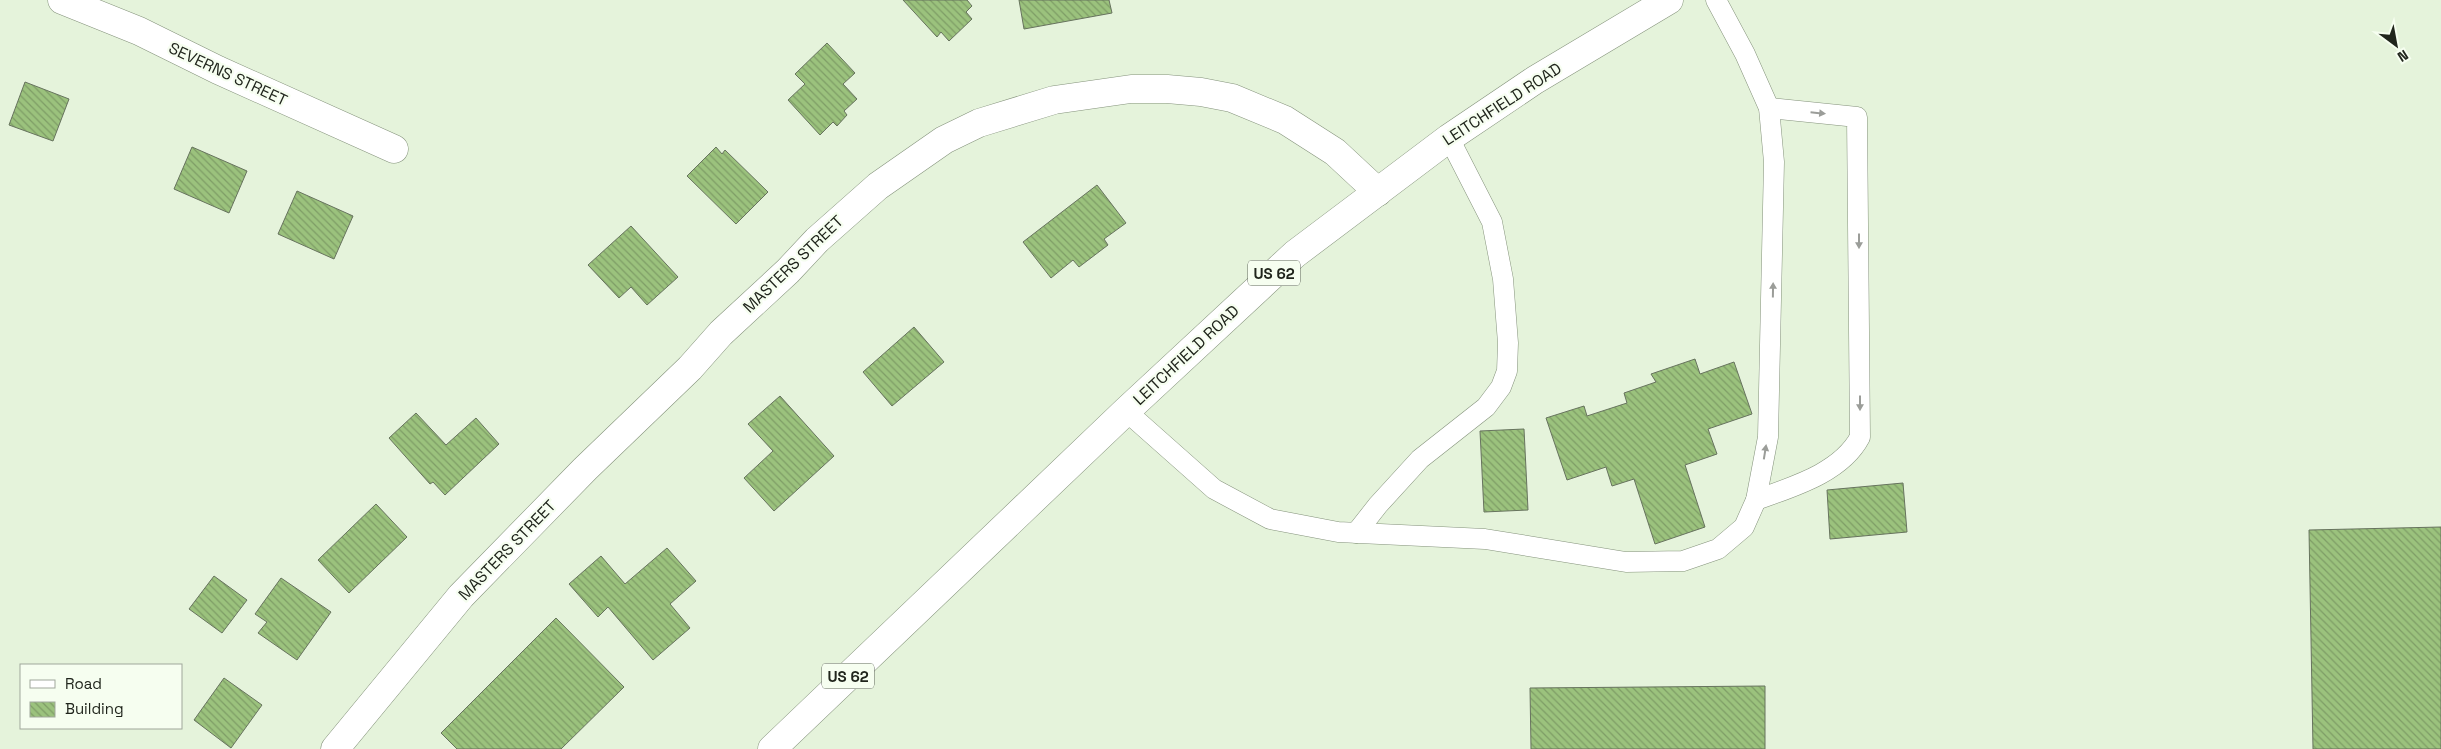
<svg xmlns="http://www.w3.org/2000/svg" width="2441" height="749" font-family="'Space Grotesk',sans-serif">
<style>
.building{fill:url(#building-back-hatch);stroke:#67735e}
.lines{fill:none;stroke-linecap:round;stroke-linejoin:round}
.lane-casing{stroke:#84927b;stroke-width:21}
.street-casing{stroke:#84927b;stroke-width:29}
.primary-casing{stroke:#84927b;stroke-width:29}
.lane{stroke:#fff;stroke-width:20}
.street{stroke:#fff;stroke-width:28}
.primary{stroke:#fff;stroke-width:28}
.oneway{fill:#9b9d99}
.labels{text-anchor:middle;dominant-baseline:central;stroke-width:4.5;stroke-linejoin:round;paint-order:stroke}
.shield{fill:#f6fef0;stroke:#60665c;stroke-width:1}
.shield-label{font-size:15px;font-weight:bold;fill:#20251c}
.street-label{font-size:16px;fill:#20251c;stroke:#f6fef0}
</style>
<defs>
<pattern id="building-back-hatch" width="6" height="6" patternUnits="userSpaceOnUse" patternTransform="scale(1.25)"><rect width="6" height="6" fill="#9bc27d"/><path d="M-1 5l2 2M0 0l6 6M5-1l2 2" fill="none" stroke="#7e9d66"/></pattern>
</defs>
<rect width="100%" height="100%" fill="#e5f3db"/>
<g class="building">
<path d="M903 0H967L972 6 966 12 972 19 949 41 941 32 937 37Z"/>
<path d="M1019 0H1109L1112 13 1024 29Z"/>
<path d="M827 43 855 73 843 84 857 99 844 111 847 115 837 126 833 122 820 135 788 100 805 84 795 74Z"/>
<path d="M25 82 69 99 53 141 9 125Z"/>
<path d="M192 147 247 171 229 213 174 189Z"/>
<path d="M716 147 722 154 725 150 768 192 736 224 687 176Z"/>
<path d="M1097 185 1126 223 1104 239 1108 245 1079 267 1073 260 1051 278 1023 242Z"/>
<path d="M297 191 353 216 334 259 278 234Z"/>
<path d="M631 226 678 277 647 305 631 287 619 298 588 265Z"/>
<path d="M914 327 944 362 892 406 863 372Z"/>
<path d="M1695 359 1700 374 1734 362 1752 414 1708 429 1717 454 1685 465 1705 527 1655 544 1634 479 1612 486 1606 467 1567 480 1546 418 1584 406 1587 416 1627 403 1624 393 1656 382 1651 374Z"/>
<path d="M780 396 834 456 774 511 744 478 773 451 748 424Z"/>
<path d="M416 413 446 445 476 418 499 444 445 495 433 482 430 484 389 438Z"/>
<path d="M1524 429 1528 510 1484 512 1480 431Z"/>
<path d="M1903 483 1907 532 1830 539 1827 490Z"/>
<path d="M376 504 407 537 349 593 318 560Z"/>
<path d="M2441 527V749H2313L2309 530Z"/>
<path d="M667 548 696 581 670 604 690 628 653 660 608 607 598 617 569 584 601 556 625 584Z"/>
<path d="M214 576 247 600 222 633 189 609Z"/>
<path d="M281 578 331 612 297 660 258 633 267 622 255 614Z"/>
<path d="M556 618 624 687 561 749H457L441 733Z"/>
<path d="M224 678 262 705 231 748 194 720Z"/>
<path d="M1765 686V749H1531L1530 688Z"/>
</g>
<g class="lines">
<defs>
<g id="lane">
<path d="M1126 411 1214 489 1270 519 1338 532 1485 539 1626 562 1683 561 1718 549 1744 527 1756 500 1768 437 1774 162 1769 108 1745 54 1716 0"/>
<path d="M1756 500C1792 487 1841 473 1860 437L1857 117 1769 108"/>
<path d="M1356 533 1378 505 1420 459 1486 407 1501 387 1507 371 1508 343 1503 279 1492 222 1449 138"/>
</g>
<g id="street">
<path d="M62 0 139 31 218 70 394 149"/>
<path d="M335 749 461 596 585 469 690 368 721 333 788 271 817 240 878 186 944 140 979 123 1054 100 1131 89H1167L1201 92 1232 98 1285 120 1335 152 1378 192"/>
</g>
<path id="primary" d="M772 749 1126 411 1295 254 1449 138 1535 80 1669 0"/>
</defs>
<use href="#lane" class="lane-casing"/>
<use href="#street" class="street-casing"/>
<use href="#primary" class="primary-casing"/>
<use href="#lane" class="lane"/>
<use href="#street" class="street"/>
<use href="#primary" class="primary"/>
</g>
<defs><path id="oneway-solid" d="M-6-.8H1V-3.2L6.5 0L1 3.2V.8H-6Z" transform="scale(1.25)"/></defs>
<g class="oneway">
<use href="#oneway-solid" transform="translate(1818 113) rotate(6)"/>
<use href="#oneway-solid" transform="translate(1859 241) rotate(90)"/>
<use href="#oneway-solid" transform="translate(1773 290) rotate(-89)"/>
<use href="#oneway-solid" transform="translate(1860 403) rotate(90)"/>
<use href="#oneway-solid" transform="translate(1765 452) rotate(-81)"/>
</g>
<g class="labels">
<g class="shield">
<rect x="1248" y="260.5" width="52" height="25" rx="4"/>
<rect x="822" y="663.5" width="52" height="25" rx="4"/>
</g>
<g class="shield-label">
<text x="1274" y="273">US 62</text>
<text x="848" y="676">US 62</text>
</g>
<g class="street-label">
<text transform="translate(228 74) rotate(25)">SEVERNS STREET</text>
<text transform="translate(1502 104) rotate(-33)">LEITCHFIELD ROAD</text>
<text transform="translate(793 264) rotate(-44)">MASTERS STREET</text>
<text transform="translate(1186 355) rotate(-43)">LEITCHFIELD ROAD</text>
<text transform="translate(507 550) rotate(-46)">MASTERS STREET</text>
</g>
</g>
<rect x="20" y="664" width="162" height="65" fill="#f6fef0" stroke="#a0a79b"/>
<rect x="30" y="680" width="25" height="8" fill="#ffffff" stroke="#a0a79b"/>
<text x="65" y="689" font-size="15" fill="#20251c">Road</text>
<rect x="30" y="702" width="25" height="15" fill="url(#building-back-hatch)" stroke="#a0a79b"/>
<text x="65" y="714" font-size="15" fill="#20251c">Building</text>
<g transform="translate(2396 45) rotate(148)" stroke="#f6fef0" stroke-width="4" paint-order="stroke">
<path d="M0-4L9 19L0 12L-9 19Z" fill="#20251c"/>
<text y="-8" font-size="14" font-weight="bold" text-anchor="middle" fill="#20251c">N</text>
</g>
</svg>
